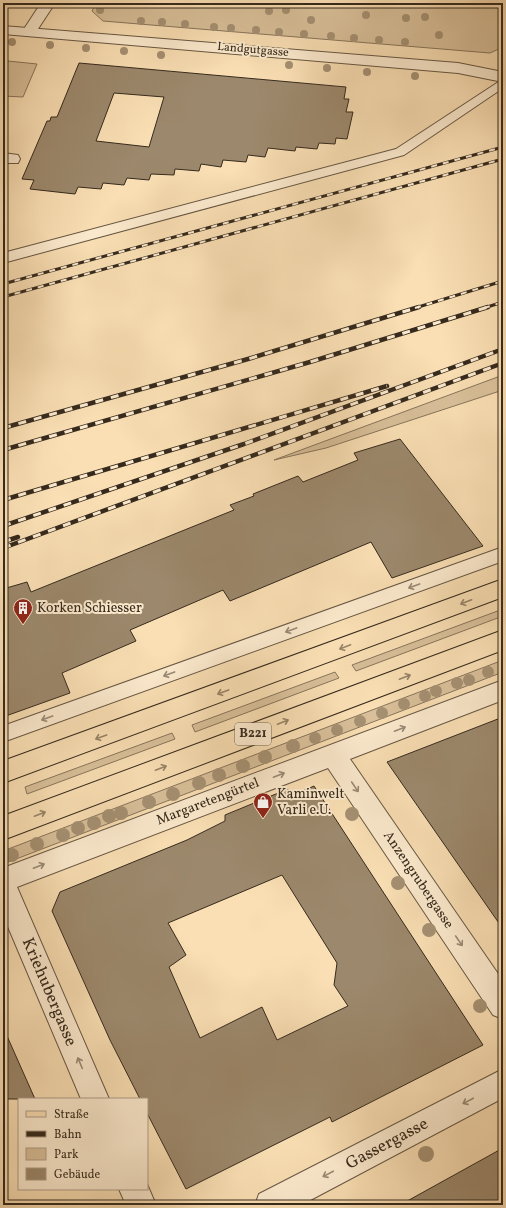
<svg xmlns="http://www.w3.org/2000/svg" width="506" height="1208" font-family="Vollkorn,serif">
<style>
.green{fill:#d9c09a;stroke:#88755c}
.building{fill:#9c886c;stroke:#362a1d;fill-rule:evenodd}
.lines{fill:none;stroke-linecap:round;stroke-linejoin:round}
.service-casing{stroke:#675743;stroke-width:2}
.minor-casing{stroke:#675743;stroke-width:2}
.tertiary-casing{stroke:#675743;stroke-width:2}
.primary-casing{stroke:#362a1d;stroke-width:2}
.service{fill:#fceace;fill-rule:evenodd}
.minor{fill:#fceace;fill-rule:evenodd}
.tertiary{fill:#fceace;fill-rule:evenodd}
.primary{fill:#fadfb4;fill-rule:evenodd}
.rail-far1-casing{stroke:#362a1d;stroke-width:3}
.rail-casing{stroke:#362a1d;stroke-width:4.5}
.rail-far1{stroke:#fceace;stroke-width:2;stroke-dasharray:6;stroke-linecap:butt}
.rail{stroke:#fceace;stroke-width:3;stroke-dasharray:8;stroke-linecap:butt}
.tree{fill:#a59072}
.oneway{stroke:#998a76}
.oneway2{stroke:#988468}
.labels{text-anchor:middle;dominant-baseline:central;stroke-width:4;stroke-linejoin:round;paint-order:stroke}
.far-street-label{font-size:12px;fill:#362a1d;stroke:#fceace}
.shield{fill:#fceace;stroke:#716452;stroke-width:1}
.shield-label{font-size:13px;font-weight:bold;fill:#362a1d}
.poi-label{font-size:14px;fill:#362a1d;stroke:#fceace;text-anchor:start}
.street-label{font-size:14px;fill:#362a1d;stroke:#fceace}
.near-street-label{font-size:17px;fill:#362a1d;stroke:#fceace}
</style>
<rect width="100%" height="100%" fill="#fadfb4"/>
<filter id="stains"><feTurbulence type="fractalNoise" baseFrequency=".005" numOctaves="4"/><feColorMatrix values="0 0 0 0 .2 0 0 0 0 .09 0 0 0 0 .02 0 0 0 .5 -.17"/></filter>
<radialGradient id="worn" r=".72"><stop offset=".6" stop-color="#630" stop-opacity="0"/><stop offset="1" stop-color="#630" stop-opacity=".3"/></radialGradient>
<g class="green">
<path d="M96 3H503V47L490 53 103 21 92 11Z"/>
<path d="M8 61 37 64 23 97 3 96V73Z"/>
<path d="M503 375V390L326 448 274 460Z"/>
<path d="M503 609V616L356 671 352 665Z"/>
<path d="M503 660V672L3 864V851Z"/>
<path d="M335 672 339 678 195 732 192 725Z"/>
<path d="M172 733 175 739 27 794 25 787Z"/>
</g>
<g class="building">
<path d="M79 63 346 87 344 99H349L346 112H353L347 139 336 138 335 144 319 143 317 149 296 147 295 151 268 148 265 157 248 155 246 162 223 160 221 167 201 164 199 171 175 169 174 175 151 174 149 180 127 178 124 185 103 183 101 189 78 187 75 194 30 189 34 180 22 179 47 121H50L51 117H57ZM114 93 164 97 149 147 96 141Z"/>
<path d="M400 439 483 546 392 578 371 542 230 601 223 590 130 630 136 641 62 673 70 693 3 717V589L27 582 31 592 234 510 230 505 254 496 253 494 298 476 303 482 358 460 354 453Z"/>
<path d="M503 717V929L387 762Z"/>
<path d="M314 786 483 1045 332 1122 330 1117 186 1189 147 1113V1099H140L110 1040 52 911 60 892 187 840 225 821V815L288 789 293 795ZM282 875 337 963 334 985 348 1006 277 1040 262 1007 200 1038 169 967 186 955 168 923Z"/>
<path d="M3 1027 35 1099H3Z"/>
<path d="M503 1148V1205H400Z"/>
</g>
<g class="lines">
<defs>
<g id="service">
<path d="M503 79V88L404 155 3 263V253L396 149Z"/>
<path d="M503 547V561L3 742V726Z"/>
</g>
<g id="minor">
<path d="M41 3H55L34 35H24L22 32Z"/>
<path d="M3 153 18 155 20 159 18 163H3Z"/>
<path d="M503 680V700L350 759 503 981V1019L493 1015 328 768 17 887 109 1099H81L3 915V868Z"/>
<path d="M503 1069V1098L301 1205H255L259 1194Z"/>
<path d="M147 1184 156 1205H126L119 1189H147Z"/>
</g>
<path id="tertiary" d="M3 26 458 63 503 72V82L458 73 3 34Z"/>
<g id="primary">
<path d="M503 579V597L3 783V761Z"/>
<path d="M503 630V650L3 840V816Z"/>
</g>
</defs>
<use href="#service" class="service-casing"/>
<use href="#minor" class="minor-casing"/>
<use href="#tertiary" class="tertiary-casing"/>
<use href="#primary" class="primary-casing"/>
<use href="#service" class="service"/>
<use href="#minor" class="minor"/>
<use href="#tertiary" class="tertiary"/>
<use href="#primary" class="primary"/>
<defs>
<g id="rail-far1">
<path d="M3 284 503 147"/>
<path d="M3 297 503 159"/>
<path d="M415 308 503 281"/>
<path d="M484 308 503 302"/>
</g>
<g id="rail">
<path d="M3 428 248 359 419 307"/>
<path d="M3 450 310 362 488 307"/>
<path d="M3 500 387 386"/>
<path d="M3 526 244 444 503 349"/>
<path d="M3 542 18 537"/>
<path d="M3 548 503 363"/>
</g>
</defs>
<use href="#rail-far1" class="rail-far1-casing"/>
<use href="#rail" class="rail-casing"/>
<use href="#rail-far1" class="rail-far1"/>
<use href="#rail" class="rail"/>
</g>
<g class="tree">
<circle cx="100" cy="10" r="4"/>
<circle cx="286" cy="10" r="4"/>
<circle cx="269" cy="11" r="4"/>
<circle cx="366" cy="15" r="4"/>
<circle cx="425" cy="17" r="4"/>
<circle cx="406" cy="18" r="4"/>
<circle cx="311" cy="20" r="4"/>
<circle cx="141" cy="21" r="4"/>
<circle cx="162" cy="22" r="4"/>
<circle cx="185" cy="24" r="4"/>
<circle cx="214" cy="27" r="4"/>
<circle cx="231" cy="28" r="4"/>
<circle cx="256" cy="30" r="4"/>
<circle cx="279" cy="32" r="4"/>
<circle cx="304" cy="34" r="4"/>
<circle cx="439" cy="35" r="4"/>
<circle cx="331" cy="36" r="4"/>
<circle cx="354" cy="38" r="4"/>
<circle cx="379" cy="40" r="4"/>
<circle cx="12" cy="42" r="4"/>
<circle cx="405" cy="42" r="4"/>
<circle cx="50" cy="45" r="4"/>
<circle cx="86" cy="48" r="4"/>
<circle cx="124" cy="51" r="4"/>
<circle cx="161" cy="55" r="4"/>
<circle cx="289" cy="65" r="4"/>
<circle cx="327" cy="68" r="4"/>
<circle cx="367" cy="72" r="4"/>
<circle cx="415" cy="76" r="4"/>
<circle cx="488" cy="672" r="6"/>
<circle cx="469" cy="680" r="6"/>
<circle cx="457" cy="683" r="6"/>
<circle cx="436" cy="691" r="6"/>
<circle cx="425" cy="696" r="6"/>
<circle cx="404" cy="704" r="6"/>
<circle cx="382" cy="713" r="6"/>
<circle cx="360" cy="721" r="6"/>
<circle cx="337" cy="730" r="6"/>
<circle cx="315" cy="738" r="6"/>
<circle cx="293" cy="746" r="7"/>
<circle cx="265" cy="757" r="7"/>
<circle cx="243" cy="766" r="7"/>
<circle cx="219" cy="775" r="7"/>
<circle cx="199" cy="783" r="7"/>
<circle cx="173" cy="794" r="7"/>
<circle cx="149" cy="802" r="7"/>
<circle cx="121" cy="813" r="7"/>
<circle cx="352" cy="814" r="7"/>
<circle cx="109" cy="816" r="7"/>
<circle cx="94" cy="823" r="7"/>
<circle cx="78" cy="828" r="7"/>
<circle cx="63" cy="835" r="7"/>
<circle cx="37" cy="844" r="7"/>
<circle cx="12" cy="855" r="7"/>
<circle cx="398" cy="883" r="7"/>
<circle cx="429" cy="930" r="7"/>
<circle cx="480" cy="1006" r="7"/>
<circle cx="426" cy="1154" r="8"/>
</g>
<defs><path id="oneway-shaft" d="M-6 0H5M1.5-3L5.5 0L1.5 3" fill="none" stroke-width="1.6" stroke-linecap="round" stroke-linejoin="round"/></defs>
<g class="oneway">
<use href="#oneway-shaft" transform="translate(414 586) rotate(160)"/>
<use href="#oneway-shaft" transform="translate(291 630) rotate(160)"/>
<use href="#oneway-shaft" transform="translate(169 674) rotate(160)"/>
<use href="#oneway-shaft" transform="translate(47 718) rotate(160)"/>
<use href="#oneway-shaft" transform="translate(400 729) rotate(-21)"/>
<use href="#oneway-shaft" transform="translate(279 775) rotate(-21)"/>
<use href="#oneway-shaft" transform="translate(355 787) rotate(56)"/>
<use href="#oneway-shaft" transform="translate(39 866) rotate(-21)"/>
<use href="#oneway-shaft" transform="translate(459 941) rotate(56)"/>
<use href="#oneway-shaft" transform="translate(80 1063) rotate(-113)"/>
<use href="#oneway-shaft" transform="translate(468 1101) rotate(152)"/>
<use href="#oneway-shaft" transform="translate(328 1174) rotate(152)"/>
</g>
<g class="oneway2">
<use href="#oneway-shaft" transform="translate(466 602) rotate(159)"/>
<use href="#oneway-shaft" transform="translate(345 647) rotate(159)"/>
<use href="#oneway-shaft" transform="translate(405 677) rotate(-21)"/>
<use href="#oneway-shaft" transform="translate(223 692) rotate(160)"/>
<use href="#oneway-shaft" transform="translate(283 722) rotate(-21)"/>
<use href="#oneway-shaft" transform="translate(101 737) rotate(160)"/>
<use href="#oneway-shaft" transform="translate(161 768) rotate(-21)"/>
<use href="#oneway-shaft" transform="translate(40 814) rotate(-21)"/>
</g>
<defs>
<symbol id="building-pin" viewBox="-11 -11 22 30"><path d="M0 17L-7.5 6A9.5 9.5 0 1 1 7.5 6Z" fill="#8f2418" stroke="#fceace"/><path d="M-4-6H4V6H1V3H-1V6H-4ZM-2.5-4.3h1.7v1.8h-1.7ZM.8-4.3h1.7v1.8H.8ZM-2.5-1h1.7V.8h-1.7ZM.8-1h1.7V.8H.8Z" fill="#fff"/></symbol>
<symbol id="shop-pin" viewBox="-11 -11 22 30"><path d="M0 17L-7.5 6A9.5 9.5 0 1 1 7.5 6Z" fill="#8f2418" stroke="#fceace"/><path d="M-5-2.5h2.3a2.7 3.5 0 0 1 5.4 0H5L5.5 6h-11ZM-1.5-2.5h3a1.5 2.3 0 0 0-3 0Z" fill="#fff"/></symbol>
</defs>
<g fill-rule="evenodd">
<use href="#building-pin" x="12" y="597" width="22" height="30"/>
<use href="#shop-pin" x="252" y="791" width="22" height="30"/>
</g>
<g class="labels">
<g class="far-street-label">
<text transform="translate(253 50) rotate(5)">Landgutgasse</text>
</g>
<rect class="shield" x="235" y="723" width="36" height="22" rx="3"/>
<g class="shield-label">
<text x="253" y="734">B221</text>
</g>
<g class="poi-label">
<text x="37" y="608">Korken Schiesser</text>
<text x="277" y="794">Kaminwelt<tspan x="277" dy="16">Varli e.U.</tspan></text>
</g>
<g class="street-label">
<text transform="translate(208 802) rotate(-21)">Margaretengürtel</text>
<text transform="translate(418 880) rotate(56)">Anzengrubergasse</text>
</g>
<g class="near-street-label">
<text transform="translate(49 992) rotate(67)">Kriehubergasse</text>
<text transform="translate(387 1144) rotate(-28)">Gassergasse</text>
</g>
</g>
<rect width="506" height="1208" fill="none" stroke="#fadfb4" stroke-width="16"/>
<rect x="4" y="4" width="498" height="1200" fill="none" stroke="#362a1d" stroke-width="2"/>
<rect x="8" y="8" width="490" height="1192" fill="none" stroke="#362a1d"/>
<rect x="18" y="1098" width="130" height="92" fill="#fceace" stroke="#ad9d87"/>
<rect x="26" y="1111" width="20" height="6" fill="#fadfb4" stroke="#ad9d87"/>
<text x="54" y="1118" font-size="12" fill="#362a1d">Straße</text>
<rect x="26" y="1131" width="20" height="6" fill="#362a1d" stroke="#ad9d87"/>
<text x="54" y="1138" font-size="12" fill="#362a1d">Bahn</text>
<rect x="26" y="1148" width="20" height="12" fill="#d9c09a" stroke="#ad9d87"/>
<text x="54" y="1158" font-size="12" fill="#362a1d">Park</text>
<rect x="26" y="1168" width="20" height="12" fill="#9c886c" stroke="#ad9d87"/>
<text x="54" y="1178" font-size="12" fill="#362a1d">Gebäude</text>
<rect width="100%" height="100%" filter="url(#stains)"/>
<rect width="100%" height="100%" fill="url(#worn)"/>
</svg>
